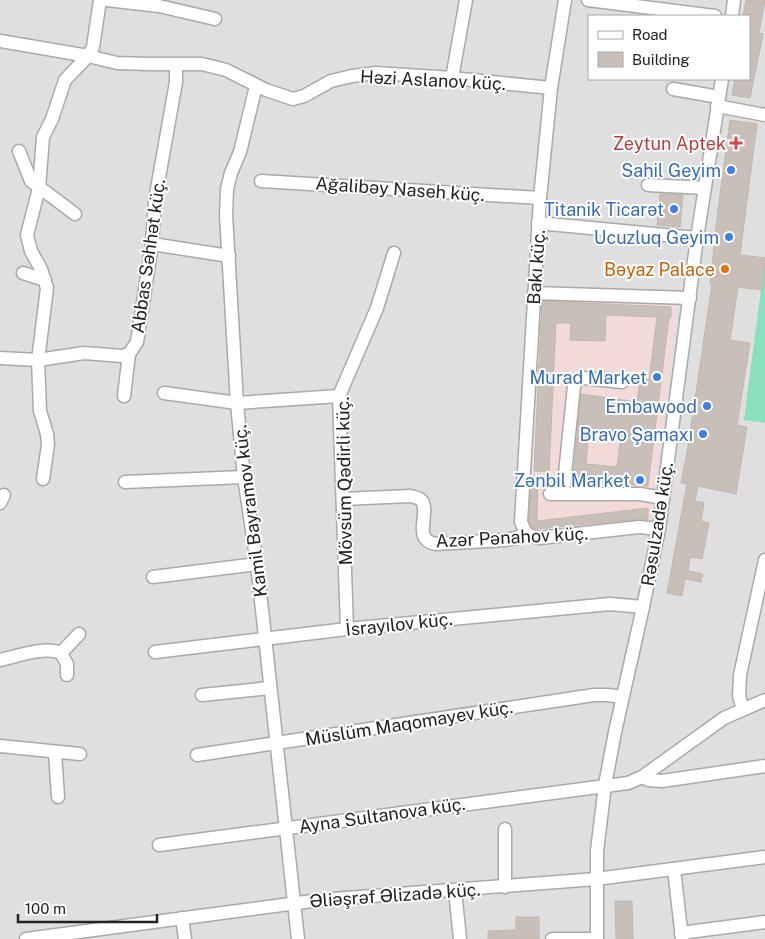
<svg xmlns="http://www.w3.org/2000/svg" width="765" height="939" font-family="'Public Sans',sans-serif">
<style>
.residential{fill:#e0dfdf;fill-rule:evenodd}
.commercial{fill:#f2dad9}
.pitch{fill:#88e0be}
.building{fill:#c7bfb8;stroke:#c4b6ab;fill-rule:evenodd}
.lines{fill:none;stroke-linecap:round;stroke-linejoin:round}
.minor-casing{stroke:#a9a9a9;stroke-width:15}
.minor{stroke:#fff;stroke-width:12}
.health-dot{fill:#e0444e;stroke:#fff;stroke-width:2}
.shop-dot{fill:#3f7fe0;stroke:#fff;stroke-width:2}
.food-dot{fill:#e8710a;stroke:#fff;stroke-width:2}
.labels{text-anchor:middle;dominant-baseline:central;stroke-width:4;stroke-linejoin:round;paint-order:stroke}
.street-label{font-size:18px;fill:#222;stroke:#fff}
.health-label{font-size:18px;fill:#be3a42;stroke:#fff;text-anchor:end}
.shop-label{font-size:18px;fill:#366cbe;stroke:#fff;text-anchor:end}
.food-label{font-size:18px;fill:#c56008;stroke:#fff;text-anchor:end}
</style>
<rect width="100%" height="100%" fill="#f2efe9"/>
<path class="residential" d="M0 0H765V939H0ZM589 16H749V79H589Z"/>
<path class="commercial" d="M539 298 678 302 651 522 537 535 530 532 527 524Z"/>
<path class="pitch" d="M765 259V423L744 420Z"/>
<g class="building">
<path d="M746 0H765L759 33 763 34 750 98 732 95 735 79H749V16H743Z"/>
<path d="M730 120 757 124 740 255 765 258V260L762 290 738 287 730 340 750 343 737 425 747 427 736 494 698 486 695 501 704 503 701 521 709 523 702 559 690 557 688 571 703 574 701 582 685 579 682 596 667 593 687 484 681 483 688 447 712 284H710L718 210Z"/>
<path d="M660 194 683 195 680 227 657 225Z"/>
<path d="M542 301 671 307V318H669L648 486 573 479 581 394 637 402 640 379 649 380 657 317 606 315 605 341 570 340 571 323H556L549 472 534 471ZM589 428 621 433 617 467 586 464Z"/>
<path d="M532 476H538L537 521 648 508V520L638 519 537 529 532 527 529 520Z"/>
<path d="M615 901H632L633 939H616Z"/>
<path d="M516 917H539V939H488V931L516 930Z"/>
</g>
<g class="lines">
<defs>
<g id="minor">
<path d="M107 0 159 6 215 19"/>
<path d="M588 0 715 16"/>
<path d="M732 16 734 0"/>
<path d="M0 41 88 56 117 63 148 64H202L226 70 266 90 293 99 304 96 331 81 352 76 376 73 452 78 551 88"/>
<path d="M452 78 466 0"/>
<path d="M256 86 240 152 231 173 227 189 226 215 237 403 244 477 257 564 298 939"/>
<path d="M673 89 719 97"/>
<path d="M717 106 765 115"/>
<path d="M19 151 31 181 75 214"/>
<path d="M261 181 540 198"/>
<path d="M648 185 705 188"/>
<path d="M538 223 697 238"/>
<path d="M152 244 229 256"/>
<path d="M23 273 45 280"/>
<path d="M534 293 690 298"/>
<path d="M0 358 38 360 84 353 122 356 129 354 137 342 152 244 155 200 176 82V64"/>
<path d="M164 393 237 403 339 396"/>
<path d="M124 396 129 354"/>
<path d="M43 479 48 445 47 434 40 411 38 360 47 288 41 269 31 251 27 235 39 188 43 137 52 119 65 80 88 56 93 47 100 0"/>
<path d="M125 482 244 477"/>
<path d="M563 493 574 386 577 380 584 378 622 382"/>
<path d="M550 494H640L663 498"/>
<path d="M343 499 410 496C414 497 419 497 422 501 430 514 412 539 435 544L505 540 516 538 526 533"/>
<path d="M0 503 4 495"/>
<path d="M526 533 521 522 540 198 551 88 565 0"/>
<path d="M526 533 534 537 539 538 639 527 659 529"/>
<path d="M153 577 257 564"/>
<path d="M347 629 339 396 377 308 394 253"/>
<path d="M155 652 347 629 610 604 643 607"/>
<path d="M61 653 79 634"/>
<path d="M0 660C19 656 43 646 61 653L67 664V675"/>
<path d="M202 695 270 688"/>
<path d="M743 709 739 696 740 675 765 560"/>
<path d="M0 746 80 754"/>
<path d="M55 752 58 797"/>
<path d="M197 755 594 695H608L622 697"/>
<path d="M642 777 648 780 662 781 765 766"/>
<path d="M505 829V887"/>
<path d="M159 845 628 783 642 777 724 718 765 700"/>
<path d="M674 869 682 939"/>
<path d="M455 890 460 939"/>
<path d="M182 918 185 939"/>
<path d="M681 933 765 922"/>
<path d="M26 939 320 900 596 879 765 857"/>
<path d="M552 939H597"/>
<path d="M597 939V851L605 785 615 732 643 607 659 529 697 238 722 79"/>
</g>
</defs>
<use href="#minor" class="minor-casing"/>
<use href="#minor" class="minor"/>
</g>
<path class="health-dot" d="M733.5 135.5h5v5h5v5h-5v5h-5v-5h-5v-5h5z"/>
<g class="shop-dot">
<circle cx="731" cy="170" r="5"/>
<circle cx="674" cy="209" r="5"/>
<circle cx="729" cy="237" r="5"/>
<circle cx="657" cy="377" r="5"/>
<circle cx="707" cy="406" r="5"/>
<circle cx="703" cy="434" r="5"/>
<circle cx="640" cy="480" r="5"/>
</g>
<circle class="food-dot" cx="725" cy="269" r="5"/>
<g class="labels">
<g class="street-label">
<text transform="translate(433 80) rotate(3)">Həzi Aslanov küç.</text>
<text transform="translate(400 189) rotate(4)">Ağalibəy Naseh küç.</text>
<text transform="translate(148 256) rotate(-82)">Abbas Səhhət küç.</text>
<text transform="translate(536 267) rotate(-86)">Bakı küç.</text>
<text transform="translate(344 481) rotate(-91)">Mövsüm Qədirli küç.</text>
<text transform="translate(250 511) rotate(-97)">Kamil Bayramov küç.</text>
<text transform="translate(657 524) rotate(-81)">Rəsulzadə küç.</text>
<text transform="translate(512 537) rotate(-3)">Azər Pənahov küç.</text>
<text transform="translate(399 624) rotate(-6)">İsrayılov küç.</text>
<text transform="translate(409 723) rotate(-9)">Müslüm Maqomayev küç.</text>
<text transform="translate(382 815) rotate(-8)">Ayna Sultanova küç.</text>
<text transform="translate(395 895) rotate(-4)">Əliəşrəf Əlizadə küç.</text>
</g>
<g class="health-label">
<text x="726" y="143">Zeytun Aptek</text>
</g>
<g class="shop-label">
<text x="721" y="170">Sahil Geyim</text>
<text x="664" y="209">Titanik Ticarət</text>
<text x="719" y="237">Ucuzluq Geyim</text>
<text x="647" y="377">Murad Market</text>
<text x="697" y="406">Embawood</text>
<text x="693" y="434">Bravo Şamaxı</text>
<text x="630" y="480">Zənbil Market</text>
</g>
<g class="food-label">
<text x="715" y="269">Bəyaz Palace</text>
</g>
</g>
<rect x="588" y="15" width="162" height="65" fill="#ffffff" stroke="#a7a7a7"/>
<rect x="598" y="31" width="25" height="8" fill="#ffffff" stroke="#a7a7a7"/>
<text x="632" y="40" font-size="15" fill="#222222">Road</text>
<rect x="598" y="52" width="25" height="15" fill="#c7bfb8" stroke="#a7a7a7"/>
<text x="632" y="65" font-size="15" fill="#222222">Building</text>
<path d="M18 914v8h139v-8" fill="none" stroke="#222222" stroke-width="2.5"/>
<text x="25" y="914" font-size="15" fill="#222222" stroke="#ffffff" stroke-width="4" paint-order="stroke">100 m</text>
</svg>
